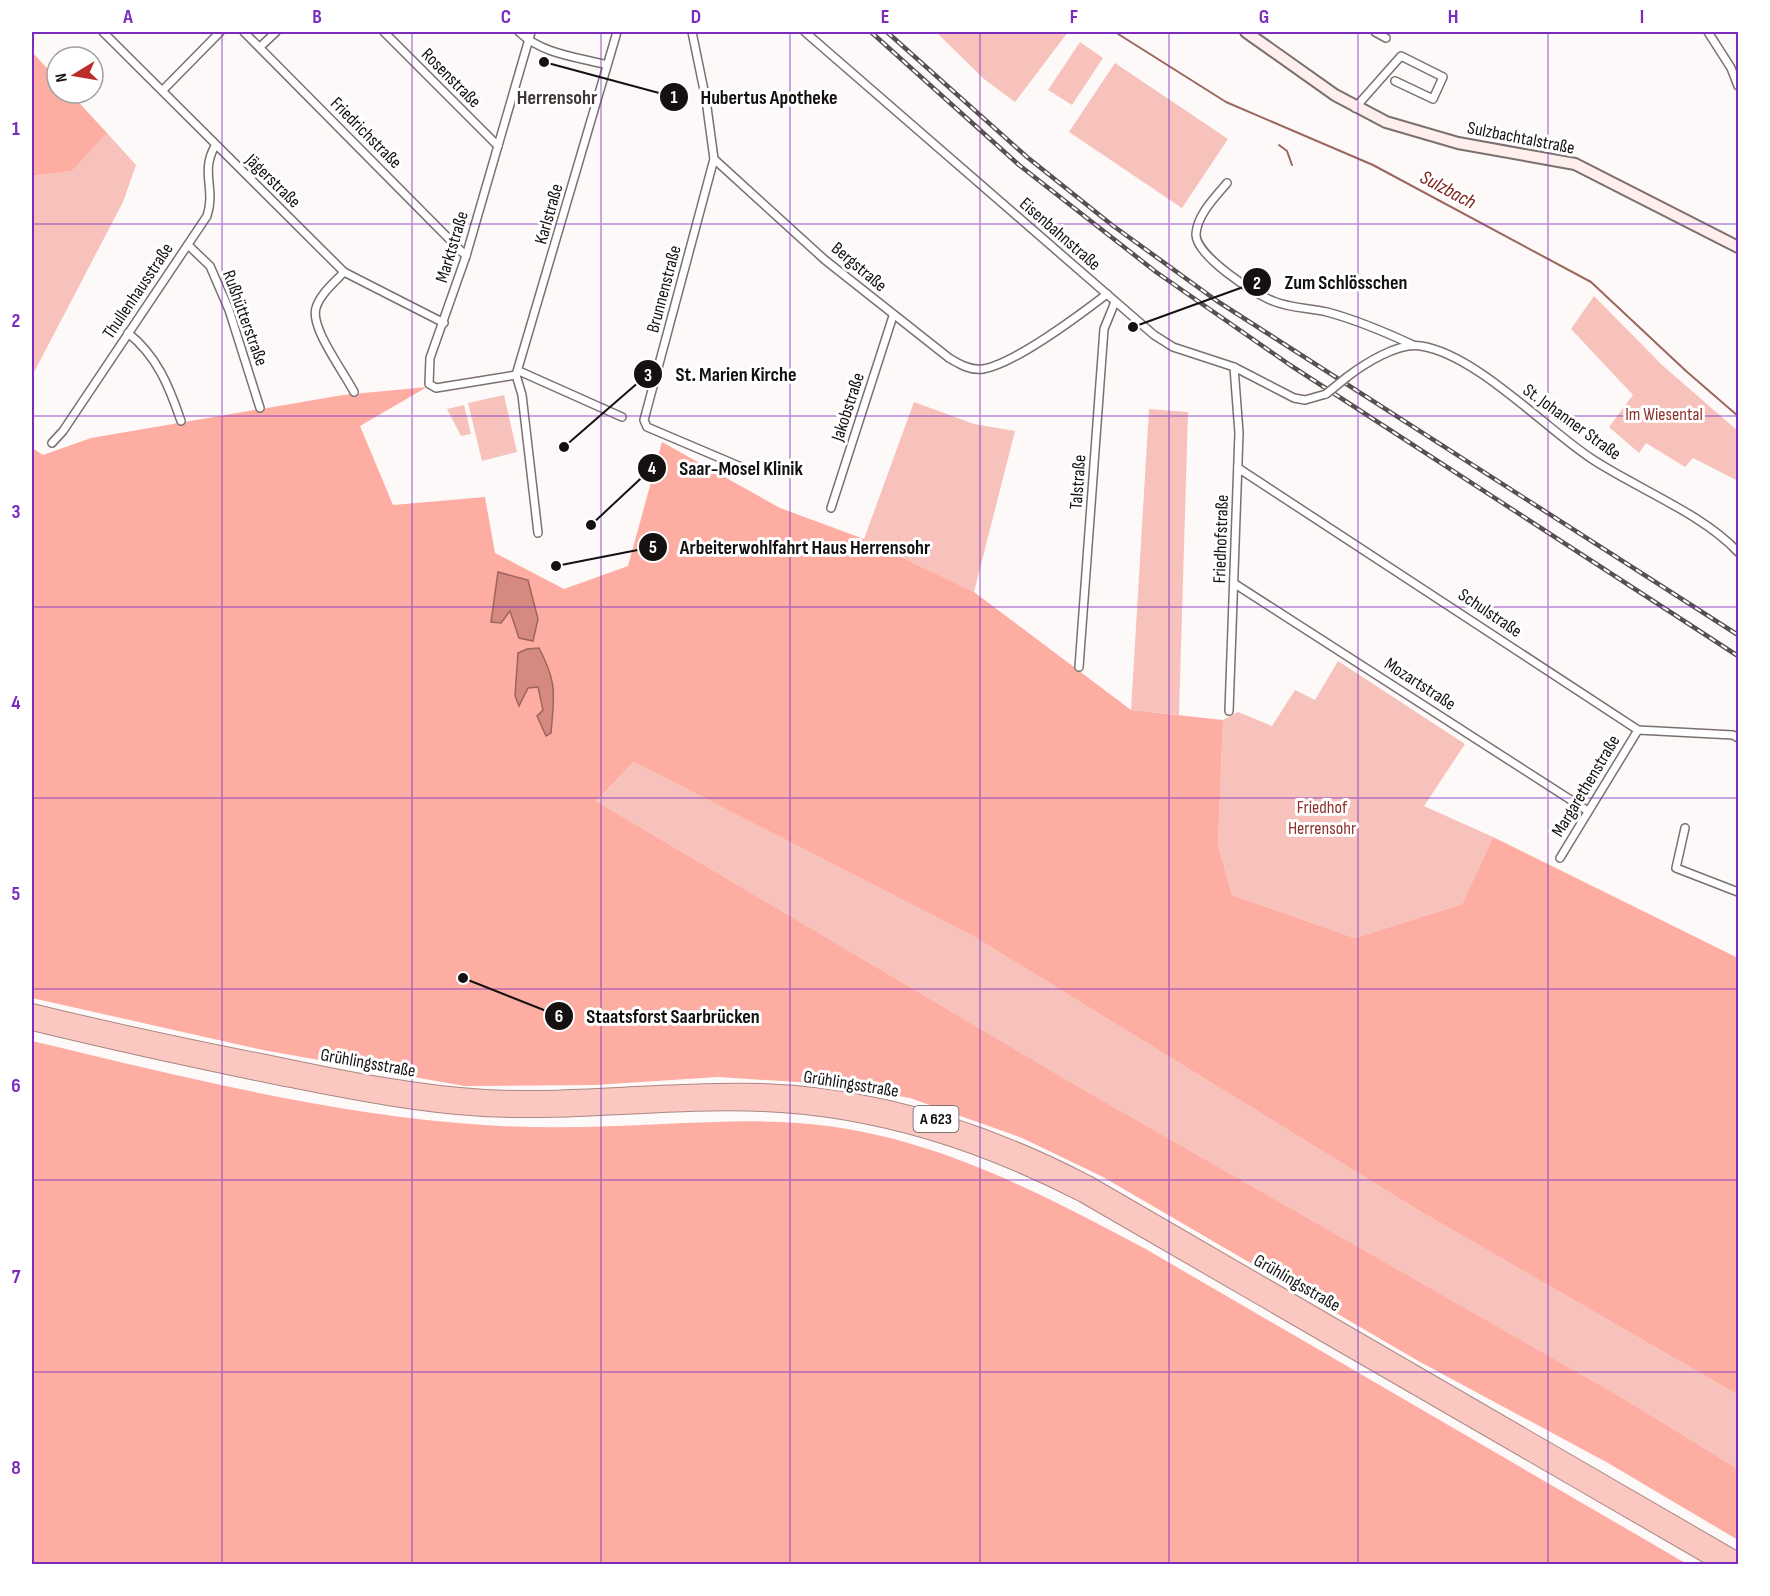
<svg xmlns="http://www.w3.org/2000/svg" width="1770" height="1596" font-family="'Sofia Sans Condensed',sans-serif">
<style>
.green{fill:#f7c2bb}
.forest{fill:#feada3}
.water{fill:#d6897f;stroke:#9c655e;stroke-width:1.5}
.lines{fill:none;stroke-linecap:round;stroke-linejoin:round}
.stream{stroke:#9c655e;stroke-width:2}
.minor-casing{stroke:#7a706f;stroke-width:10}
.secondary-casing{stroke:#7a706f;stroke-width:14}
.motorway-casing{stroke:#aa8783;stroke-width:16}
.minor{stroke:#fff;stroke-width:7}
.secondary{stroke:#feeeec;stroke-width:10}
.motorway{stroke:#fac7c1;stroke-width:14}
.rail-casing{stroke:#555150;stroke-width:4.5}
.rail{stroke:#fff;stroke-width:2;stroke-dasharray:7;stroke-linecap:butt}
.minor-bridge-casing{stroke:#7a706f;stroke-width:10;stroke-linecap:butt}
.minor-bridge{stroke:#fff;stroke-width:7}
.grid{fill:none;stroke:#7b2cbf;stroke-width:1.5;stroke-opacity:0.55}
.labels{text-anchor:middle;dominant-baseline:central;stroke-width:6;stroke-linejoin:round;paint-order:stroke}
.shield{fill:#fff;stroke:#5b5858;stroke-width:1.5}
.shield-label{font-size:16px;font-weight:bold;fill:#151111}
.street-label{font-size:18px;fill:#151111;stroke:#fff}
.park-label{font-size:18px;fill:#8d312b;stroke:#fff}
.neighbourhood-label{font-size:20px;font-weight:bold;fill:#403736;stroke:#fff}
.water-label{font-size:20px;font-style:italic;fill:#7f241f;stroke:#fff}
.leader{fill:none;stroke:#151111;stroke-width:2}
.callout-dot{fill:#151111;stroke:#fff;stroke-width:2}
.mark-label{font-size:18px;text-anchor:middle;font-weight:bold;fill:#fff}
.callout-label{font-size:20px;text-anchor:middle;font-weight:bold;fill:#151111;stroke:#fff;stroke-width:6;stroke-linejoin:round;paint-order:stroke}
.neatline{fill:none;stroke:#7b2cbf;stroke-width:2}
.grid-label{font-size:20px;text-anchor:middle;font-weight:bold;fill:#7b2cbf}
</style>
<rect width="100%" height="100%" fill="#fdf9f8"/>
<g class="green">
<path d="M936 32H1068L1015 102 984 79Z"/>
<path d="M1080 42 1103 58 1072 105 1048 90Z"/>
<path d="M1115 63 1228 139 1182 208 1069 132Z"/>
<path d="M107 133 136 165 123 202 32 376V176L72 171Z"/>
<path d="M1594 296 1662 365 1738 431V481L1693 458 1685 467 1646 443 1639 453 1609 427 1633 395 1571 329Z"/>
<path d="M504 395 517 452 482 461 468 403Z"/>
<path d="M914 402 974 424 1015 431 974 592 864 539Z"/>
<path d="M464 405 471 434 461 436 447 409Z"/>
<path d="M1149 409 1188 412 1179 715 1131 710Z"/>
<path d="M1338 661 1465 744 1424 806 1493 837 1462 904 1355 938 1232 895 1218 844 1223 720 1238 712 1272 726 1295 690 1315 700Z"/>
<path d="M634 762 973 936 1418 1210 1738 1395V1469L1621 1397 1072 1083 596 801Z"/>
</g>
<g class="forest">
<path d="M32 52 57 79V93H70L107 133 72 171 32 176Z"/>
<path d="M427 387 360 426 393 505 485 497 495 553 564 589 628 566 662 442 780 508 864 539 974 592 1131 710 1223 720 1218 844 1232 895 1355 938 1462 904 1493 837 1738 958V1395L1418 1210 973 936 634 762 596 801 1072 1083 1621 1397 1738 1469V1540L1608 1463 1420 1362 1103 1177 1022 1138 910 1098 829 1084 718 1077 595 1085 464 1086 263 1050 32 998V448L43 455 91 438 343 395Z"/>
<path d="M32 1041C180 1076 331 1115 484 1125 543 1129 603 1127 663 1124 720 1122 778 1118 835 1127 949 1144 1043 1195 1144 1248L1687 1564H32Z"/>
</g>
<g class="water">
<path d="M498 572 528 580 538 619 533 641 519 638 510 611 501 623 491 622Z"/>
<path d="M539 648C558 684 554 696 551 733L546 736 537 716 543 710 538 687 528 688 519 706 515 696 518 653 527 649Z"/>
</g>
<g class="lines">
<g class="stream">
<path d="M1115 32 1226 102 1373 165 1591 282 1686 371 1738 416"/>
<path d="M1279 145 1287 151 1292 165"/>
</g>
<defs>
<g id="minor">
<path d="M103 32 344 272 444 323"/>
<path d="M244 32 466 256"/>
<path d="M384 32 498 146"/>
<path d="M519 32C542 54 577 57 607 65"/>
<path d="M692 32 706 100 714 159 825 260 949 358C959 364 971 371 983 369 1014 364 1081 314 1107 294"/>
<path d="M805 32 1154 335 1173 347 1234 367 1294 398 1305 400 1326 394"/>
<path d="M1375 32 1386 38"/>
<path d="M1708 32 1731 68 1738 86"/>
<path d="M260 47 276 32"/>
<path d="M163 90 220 32"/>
<path d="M1355 108 1401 56 1443 77 1433 99 1395 81"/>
<path d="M714 159 644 420 647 427 746 469"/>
<path d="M1227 183C1216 196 1197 215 1196 234 1195 255 1254 294 1273 301 1289 308 1310 308 1327 312 1357 320 1385 332 1413 345"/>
<path d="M188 245 210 266 229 310 260 408"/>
<path d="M344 272C334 283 320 294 316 308 310 328 344 372 354 392"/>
<path d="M128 333C157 356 169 386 181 421"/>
<path d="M519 371 622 417"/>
<path d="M516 375 436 388 429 384 430 358 466 256 531 32"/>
<path d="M516 375 617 32"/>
<path d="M516 375 522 395 538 533"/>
<path d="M1347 377C1364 364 1398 342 1421 346 1475 354 1545 428 1592 459 1636 488 1703 514 1738 552"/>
<path d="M52 443 63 431 207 216C216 189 200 172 215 146"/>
<path d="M1238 468 1638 730 1733 735 1738 738"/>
<path d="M831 508 893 316"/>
<path d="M1235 584 1588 811"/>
<path d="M1079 667 1104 329 1115 302"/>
<path d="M1229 711 1239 433 1234 367"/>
<path d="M1685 828 1676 868 1738 892"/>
<path d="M1560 858 1638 730"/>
</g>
<path id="secondary" d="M1246 32 1335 95 1386 122 1458 143 1575 164 1738 247"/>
<g id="motorway">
<path d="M32 1011C114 1031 198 1049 281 1065 348 1079 416 1093 485 1097 577 1102 669 1088 762 1091 878 1095 986 1130 1088 1183L1738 1560"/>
<path d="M32 1023C114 1043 197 1061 280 1078 347 1091 414 1105 483 1109 576 1114 670 1100 764 1104 878 1109 982 1143 1083 1195L1721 1564"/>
</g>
</defs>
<use href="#minor" class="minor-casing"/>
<use href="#secondary" class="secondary-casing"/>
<use href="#motorway" class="motorway-casing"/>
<use href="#minor" class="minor"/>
<use href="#secondary" class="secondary"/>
<use href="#motorway" class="motorway"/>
<defs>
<g id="rail">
<path d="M871 32 1019 165 1156 272 1290 365 1738 656"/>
<path d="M887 32 1027 157 1112 225 1217 301 1738 635"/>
</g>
</defs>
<use href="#rail" class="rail-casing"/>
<use href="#rail" class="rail"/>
<defs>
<path id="minor-bridge" d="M1326 394 1347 377"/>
</defs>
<use href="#minor-bridge" class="minor-bridge-casing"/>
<use href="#minor-bridge" class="minor-bridge"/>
</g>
<path class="grid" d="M222 32V1564M412 32V1564M601 32V1564M790 32V1564M980 32V1564M1169 32V1564M1358 32V1564M1548 32V1564M32 224H1738M32 416H1738M32 607H1738M32 798H1738M32 989H1738M32 1180H1738M32 1372H1738"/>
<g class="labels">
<rect class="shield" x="913.5" y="1106" width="45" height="26" rx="4.5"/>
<g class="shield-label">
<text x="936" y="1119">A 623</text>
</g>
<g class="street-label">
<text transform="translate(451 78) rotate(45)">Rosenstraße</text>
<text transform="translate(366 133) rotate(45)">Friedrichstraße</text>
<text transform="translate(1521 138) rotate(11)">Sulzbachtalstraße</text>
<text transform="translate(273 181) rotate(44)">Jägerstraße</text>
<text transform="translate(549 214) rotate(-74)">Karlstraße</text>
<text transform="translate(1060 234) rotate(41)">Eisenbahnstraße</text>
<text transform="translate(452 247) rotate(-73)">Marktstraße</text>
<text transform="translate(859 267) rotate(40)">Bergstraße</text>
<text transform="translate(664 289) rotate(-75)">Brunnenstraße</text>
<text transform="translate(138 291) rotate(-56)">Thullenhausstraße</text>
<text transform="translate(245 318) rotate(70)">Rußhütterstraße</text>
<text transform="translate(848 407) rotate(-72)">Jakobstraße</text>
<text transform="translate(1572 422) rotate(36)">St. Johanner Straße</text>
<text transform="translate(1078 482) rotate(-86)">Talstraße</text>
<text transform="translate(1221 539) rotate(-88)">Friedhofstraße</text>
<text transform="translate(1490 613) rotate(34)">Schulstraße</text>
<text transform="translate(1420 684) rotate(33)">Mozartstraße</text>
<text transform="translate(1586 786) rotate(-59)">Margarethenstraße</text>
<text transform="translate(368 1063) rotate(10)">Grühlingsstraße</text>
<text transform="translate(851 1084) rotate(9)">Grühlingsstraße</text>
<text transform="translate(1297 1283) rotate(30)">Grühlingsstraße</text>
</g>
<g class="park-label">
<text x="1664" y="414">Im Wiesental</text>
<text x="1322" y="807">Friedhof<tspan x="1322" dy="21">Herrensohr</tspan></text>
</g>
<g class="neighbourhood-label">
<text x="557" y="98">Herrensohr</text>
</g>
<g class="water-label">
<text transform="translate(1448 190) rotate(28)">Sulzbach</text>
</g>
</g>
<path class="leader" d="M544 62L674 97M1133 327L1257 282M564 447L648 374M591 525L652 468M556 566L653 547M463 978L559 1016"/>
<g class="callout-dot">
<circle cx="544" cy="62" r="6"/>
<circle cx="1133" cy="327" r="6"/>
<circle cx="564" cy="447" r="6"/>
<circle cx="591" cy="525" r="6"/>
<circle cx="556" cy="566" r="6"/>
<circle cx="463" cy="978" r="6"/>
<circle cx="674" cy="97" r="15"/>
<circle cx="1257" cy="282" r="15"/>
<circle cx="648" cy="374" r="15"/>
<circle cx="652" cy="468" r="15"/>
<circle cx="653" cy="547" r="15"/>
<circle cx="559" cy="1016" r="15"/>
</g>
<g class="mark-label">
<text x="674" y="103">1</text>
<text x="1257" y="289">2</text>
<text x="648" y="381">3</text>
<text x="652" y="474">4</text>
<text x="653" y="553">5</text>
<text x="559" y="1022">6</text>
</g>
<g class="callout-label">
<text x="769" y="104">Hubertus Apotheke</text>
<text x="1346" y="289">Zum Schlösschen</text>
<text x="736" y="381">St. Marien Kirche</text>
<text x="741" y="475">Saar-Mosel Klinik</text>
<text x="805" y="554">Arbeiterwohlfahrt Haus Herrensohr</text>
<text x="673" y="1023">Staatsforst Saarbrücken</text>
</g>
<rect width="1770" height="1596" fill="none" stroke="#ffffff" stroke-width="66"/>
<g transform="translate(75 75) rotate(259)"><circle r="28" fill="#ffffff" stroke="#a1a0a0" stroke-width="1.5"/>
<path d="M0-4.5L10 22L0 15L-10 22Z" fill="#bc2d29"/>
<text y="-9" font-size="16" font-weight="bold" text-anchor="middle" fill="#151111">N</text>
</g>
<rect x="33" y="33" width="1704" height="1530" class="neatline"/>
<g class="grid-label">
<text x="128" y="23">A</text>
<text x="317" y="23">B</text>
<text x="506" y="23">C</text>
<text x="696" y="23">D</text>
<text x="885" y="23">E</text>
<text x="1074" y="23">F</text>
<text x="1264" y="23">G</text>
<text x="1453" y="23">H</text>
<text x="1642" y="23">I</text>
<text x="16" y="135">1</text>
<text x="16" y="327">2</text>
<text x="16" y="518">3</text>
<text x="16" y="709">4</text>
<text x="16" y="900">5</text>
<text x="16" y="1092">6</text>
<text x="16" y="1283">7</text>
<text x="16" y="1474">8</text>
</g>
</svg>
